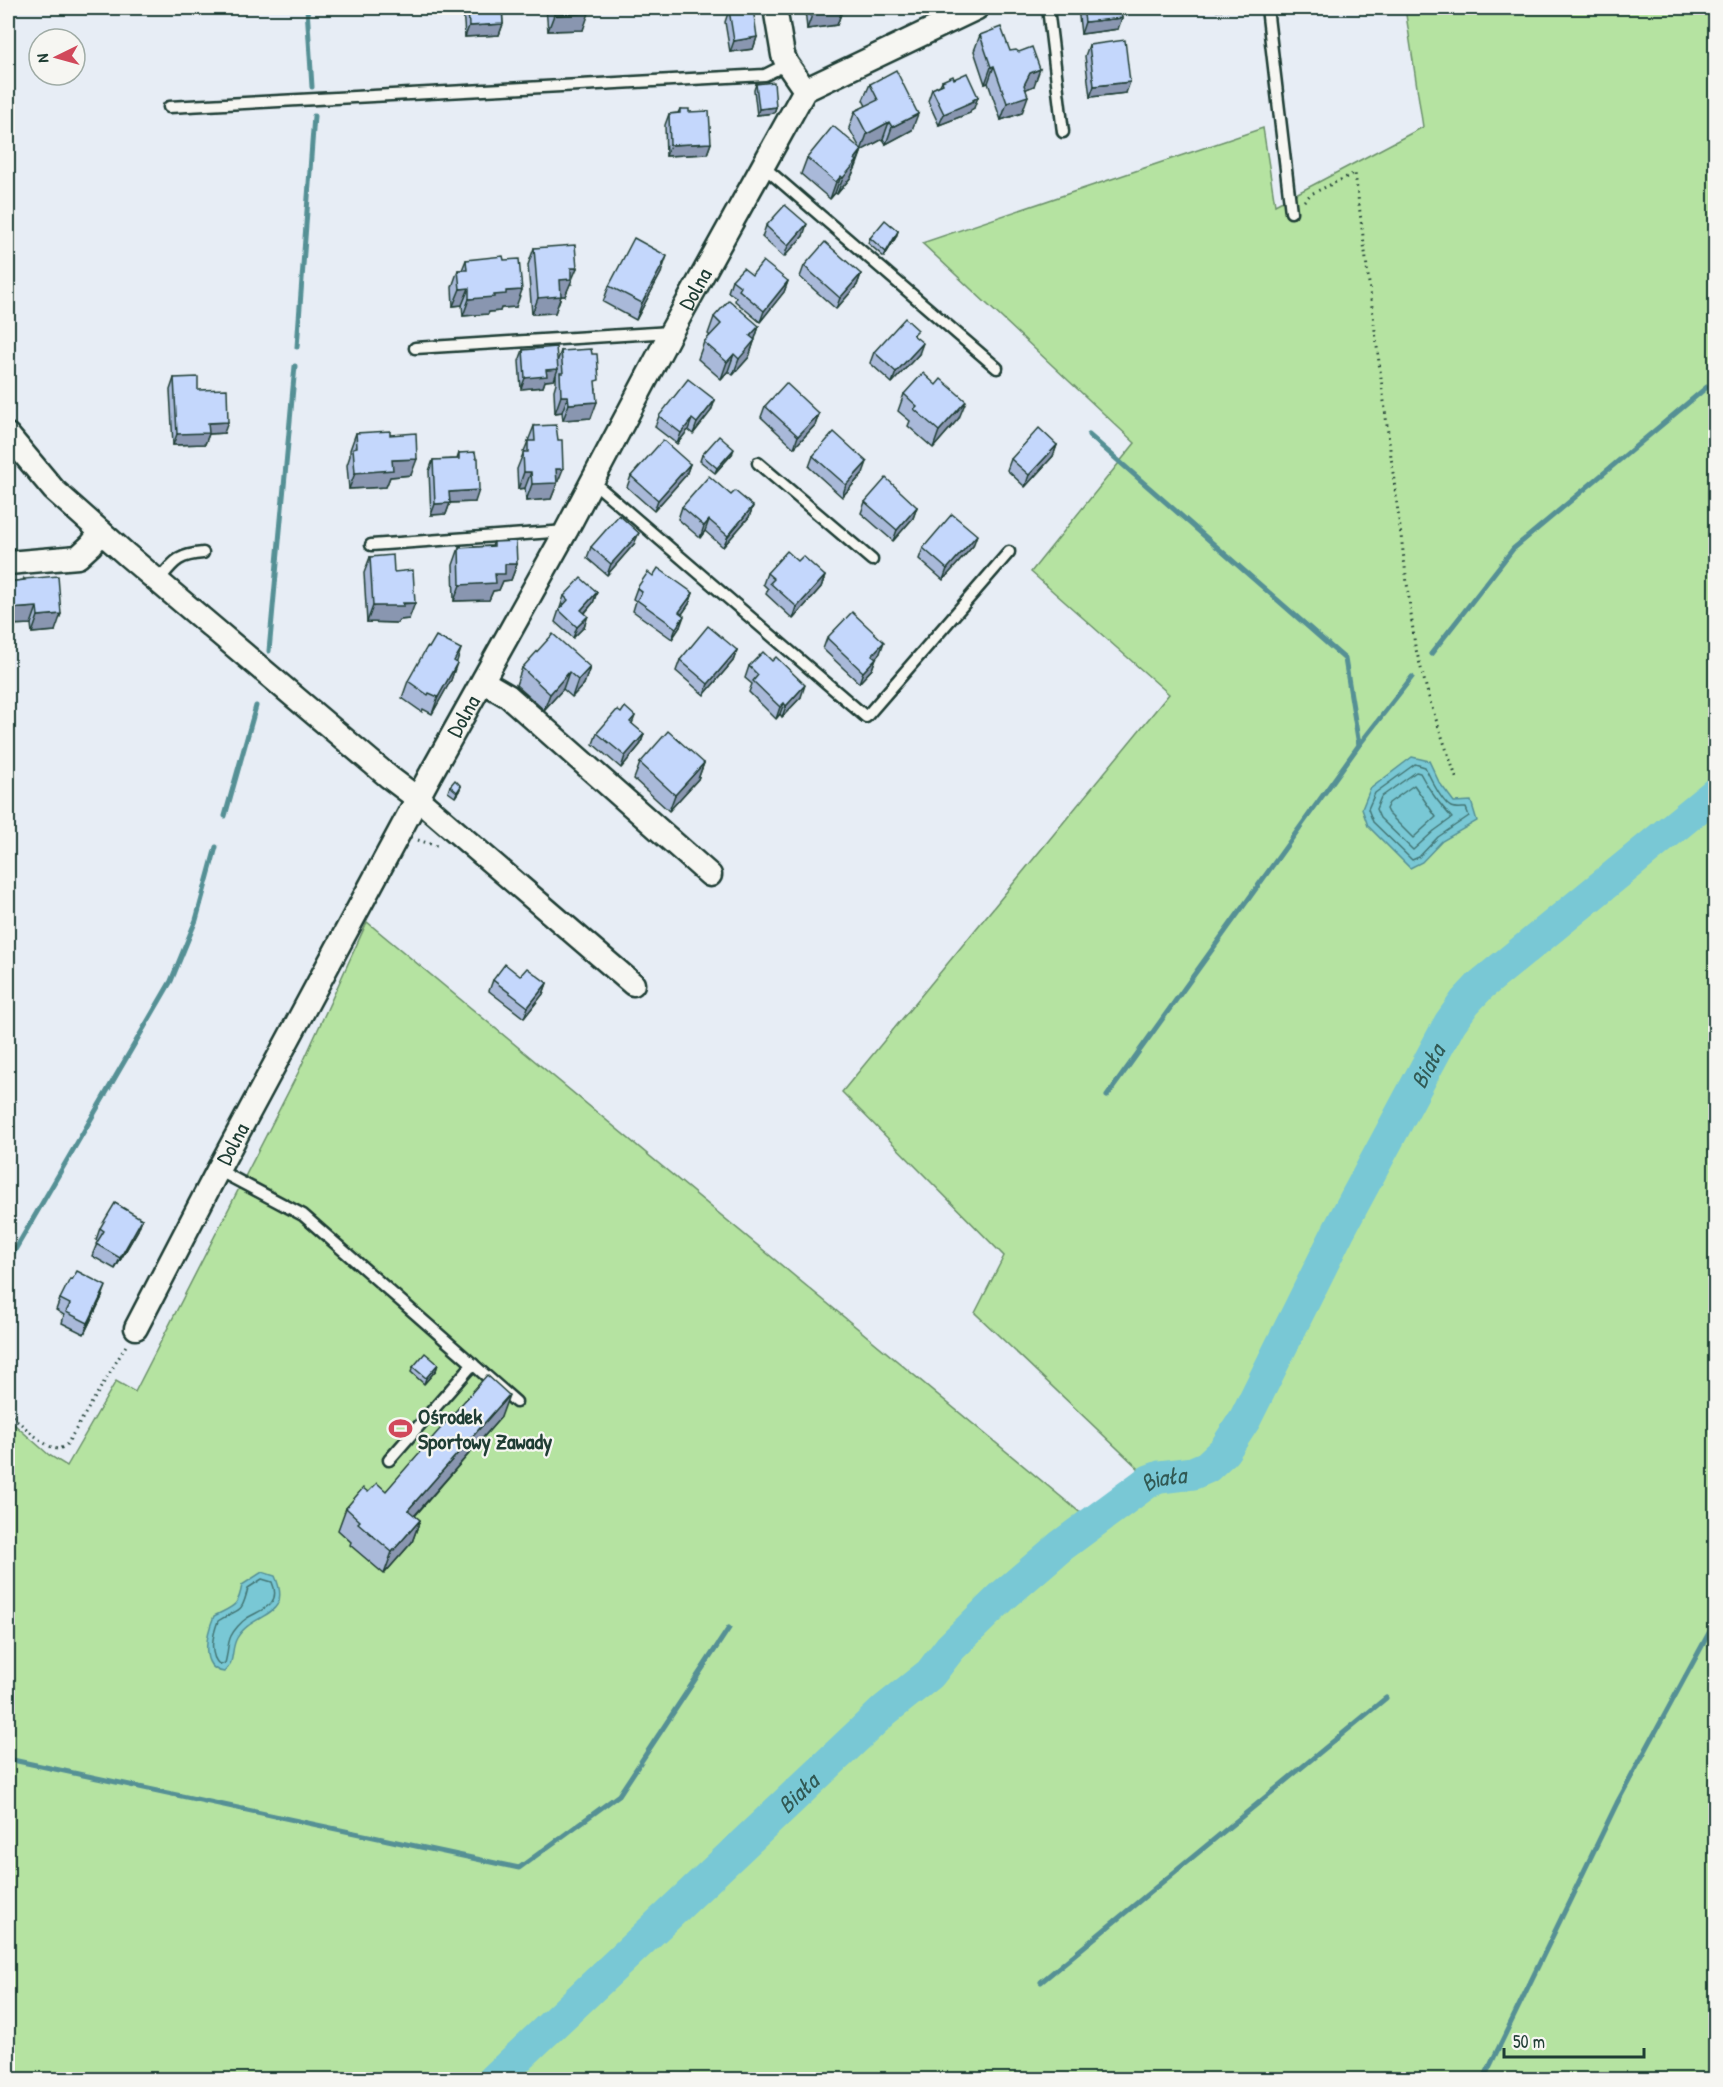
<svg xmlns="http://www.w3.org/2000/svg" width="1723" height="2087" font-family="'Patrick Hand',sans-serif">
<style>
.green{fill:#b5e3a1;stroke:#6a906a;stroke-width:1.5}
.water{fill:#79c8d5;stroke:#559095;stroke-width:1.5}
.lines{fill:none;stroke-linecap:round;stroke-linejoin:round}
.shore{stroke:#437574;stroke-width:1.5}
.stream{stroke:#559095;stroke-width:5}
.river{stroke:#79c8d5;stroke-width:33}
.service-casing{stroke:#1f3d34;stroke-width:15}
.minor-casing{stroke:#1f3d34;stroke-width:27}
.path{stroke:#1f3d34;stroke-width:3;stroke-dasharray:1.5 4.5;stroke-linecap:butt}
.service{stroke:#f6f6f2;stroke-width:10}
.minor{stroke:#f6f6f2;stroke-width:22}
.wall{fill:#a9b9d9;stroke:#1f3d34;stroke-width:1.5}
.shaded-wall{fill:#8996b0;stroke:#1f3d34;stroke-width:1.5}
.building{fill:#c4d7fc;stroke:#1f3d34;stroke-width:1.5}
.labels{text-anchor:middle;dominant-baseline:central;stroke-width:4.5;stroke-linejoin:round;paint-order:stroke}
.street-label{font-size:22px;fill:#1f3d34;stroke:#f6f6f2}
.poi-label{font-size:22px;font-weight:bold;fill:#1f3d34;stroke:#f6f6f2;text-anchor:start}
.water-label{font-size:24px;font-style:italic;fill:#315954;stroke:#f6f6f2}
</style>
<rect width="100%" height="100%" fill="#e7edf5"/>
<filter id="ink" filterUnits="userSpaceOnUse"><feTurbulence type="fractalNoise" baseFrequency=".0167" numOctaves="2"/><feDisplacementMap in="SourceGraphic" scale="12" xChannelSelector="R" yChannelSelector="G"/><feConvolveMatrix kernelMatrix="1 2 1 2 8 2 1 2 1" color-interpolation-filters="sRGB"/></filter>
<g filter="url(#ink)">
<path class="green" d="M1405 8H1715V2079H8V1419L49 1455 67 1466 116 1381 135 1392 299 1071 367 922 1083 1515 1139 1469 975 1313 1004 1256 842 1092 1169 694 1031 572 1135 443 922 243 1263 128 1275 205 1423 127Z"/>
<g class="water">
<path d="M1412 757 1429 761 1439 782 1454 802 1471 801 1477 821 1442 841 1422 862 1410 868 1368 826 1362 809 1370 789Z"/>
<path d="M262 1572 275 1576C294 1619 252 1611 237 1638 230 1650 236 1662 224 1672 198 1668 207 1633 214 1616 233 1606 238 1608 242 1585Z"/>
</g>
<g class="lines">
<g class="shore">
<path d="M1415 764 1425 767C1430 777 1441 802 1451 807 1455 809 1462 808 1466 808L1469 816 1438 837 1419 857 1412 860 1373 822 1368 809 1375 793Z"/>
<path d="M1416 772 1420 773C1429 791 1440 804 1452 818L1434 831 1413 850 1380 818 1376 809 1381 797Z"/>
<path d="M1414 785 1436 817 1413 838 1388 813 1386 809 1389 803Z"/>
<path d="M262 1579 272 1582C282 1605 262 1609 247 1618 241 1622 234 1630 231 1636 227 1644 228 1654 225 1663L220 1665C208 1655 213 1634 218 1621 239 1607 241 1617 248 1588Z"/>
</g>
<g class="stream">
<path d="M307 8 312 87"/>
<path d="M297 347 314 116"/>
<path d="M1089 435 1345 659 1359 745"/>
<path d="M269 651 295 366"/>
<path d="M1431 654 1513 549 1707 387"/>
<path d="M225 816 256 706"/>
<path d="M1107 1096 1359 745 1412 677"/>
<path d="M8 1262 171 981 196 920 216 847"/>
<path d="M8 1759 519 1868 619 1795 729 1628"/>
<path d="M1041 1982 1386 1698"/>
<path d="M1485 2076 1617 1803 1716 1620"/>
</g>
<path class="river" id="s1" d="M494 2080 885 1710 930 1674 950 1648 1004 1595 1061 1546 1149 1481 1160 1477 1193 1473 1207 1467 1224 1451 1245 1419 1339 1230 1450 1023 1465 1002 1481 985 1716 793"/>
<defs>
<g id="service">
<path d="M1048 8 1063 132"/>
<path d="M1267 8 1291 212"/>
<path d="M169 107 765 75 787 64"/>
<path d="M764 167 997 368"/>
<path d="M415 348 671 332"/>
<path d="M758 463 872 560"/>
<path d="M592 481 866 717 1009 552"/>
<path d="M371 545 566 531"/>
<path d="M158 581C174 562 177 555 203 553"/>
<path d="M218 1170 303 1215 516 1402"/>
<path d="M389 1460 473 1364"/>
</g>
<g id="minor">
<path d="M775 8 783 55 787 64 805 90"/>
<path d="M8 435 54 490 127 555 389 777 418 799 633 984"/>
<path d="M8 563 78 557 91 545 101 532"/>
<path d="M484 682 508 696 710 875"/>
<path id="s2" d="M136 1328 218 1170 429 777 566 531 671 332 805 90 977 8"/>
</g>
</defs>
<use href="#service" class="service-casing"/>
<use href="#minor" class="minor-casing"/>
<g class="path">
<path d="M1304 201 1311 194 1355 173 1415 646 1431 705 1457 780"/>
<path d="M418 840 440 847"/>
<path d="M8 1412C17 1420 47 1450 59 1449 61 1448 65 1446 67 1444L127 1344"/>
</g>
<use href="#service" class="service"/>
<use href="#minor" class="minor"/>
</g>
<g class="wall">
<path d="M463 8H502L503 24 499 35 465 37Z"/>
<path d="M546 8H588L583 30 548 31Z"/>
<path d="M805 8H843L837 25 807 29Z"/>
<path d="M1078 8H1120L1118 29 1081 34Z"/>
<path d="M729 10 757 37 753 49 730 52 725 22Z"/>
<path d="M980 35 1010 51 1034 86 1026 89 1022 113 1001 120 988 83 985 84 974 51Z"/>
<path d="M1089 45 1126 93 1090 97 1085 56Z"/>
<path d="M942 81 974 108 971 110 970 113 939 125 928 101 932 89 940 85Z"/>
<path d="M756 84 776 107 774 113 757 115 754 90Z"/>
<path d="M870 84 912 130 886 144 883 139 862 150 856 167 851 177 837 194 835 193 830 199 801 174 807 158 860 148 849 128 855 111 866 106 863 100Z"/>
<path d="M680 109 689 112 711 143 707 154 666 156 665 125 669 114 678 113Z"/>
<path d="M766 226 803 236 784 257 762 237Z"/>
<path d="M898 231 896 237 884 257 868 243 870 238Z"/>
<path d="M534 248 571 284H570L565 296H561L555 313 532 314 528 265Z"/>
<path d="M466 260H504L516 307 501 308 500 311 489 312 488 314 463 316 462 305 453 306 452 287 458 270H462Z"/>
<path d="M804 266 861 274 857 285 836 309 800 277Z"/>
<path d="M661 273 636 320 603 302 609 286Z"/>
<path d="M752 275 788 281 784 292 760 322 735 301 736 297 728 292 732 280Z"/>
<path d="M714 317 759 326 749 357 733 375 728 371 721 379 698 359 704 342 710 336 708 334Z"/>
<path d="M523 350 557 362 561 351 596 388 591 418 563 420 562 412 555 413 554 390 556 383V375L554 380 545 381 543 387 521 389 519 361Z"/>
<path d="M874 352 919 354 892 383 870 363Z"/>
<path d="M174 378 198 390 224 433 209 434 205 444 173 445 170 390Z"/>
<path d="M904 394 959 418 933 448 908 426 910 421 898 411Z"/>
<path d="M715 400 711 411 693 434 688 430 677 444 655 427 659 416Z"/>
<path d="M765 406 819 414 815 425 794 448 761 417Z"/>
<path d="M534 426 557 485 556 486 551 499 526 501 525 488 518 489 517 469Z"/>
<path d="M356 433 390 435 411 475 390 477 386 487 349 489 347 465 350 456V450Z"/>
<path d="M1057 445 1053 456 1025 487 1007 470 1011 459Z"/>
<path d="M459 453 476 458 475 502 450 503 446 514 431 515 429 471 433 460 457 459Z"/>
<path d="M732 454 715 473 700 461 702 455Z"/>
<path d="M813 456 863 473 842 497 809 467Z"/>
<path d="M690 464 686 475 654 511 627 487 631 476Z"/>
<path d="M731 495 753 506 749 517 723 547 705 531 700 538 678 519 682 507Z"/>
<path d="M865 502 917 507 913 518 893 541 861 513Z"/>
<path d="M494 542 517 564 511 580 503 581 499 590 493 591 489 600 454 601 453 565 459 548 492 546Z"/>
<path d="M634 544 607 575 587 558 591 547Z"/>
<path d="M973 546 943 580 919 559 923 548Z"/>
<path d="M370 557 394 572 409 619 399 620 397 623 367 622 364 573Z"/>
<path d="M798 561 825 576 821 587 793 619 766 594 768 589 763 584 767 573Z"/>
<path d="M653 576 693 593 689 604 682 614 680 627 672 639 633 611 636 601 633 599 637 588Z"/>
<path d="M24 579 55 631 32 633 31 624 8 625V582L24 580Z"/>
<path d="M597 592 593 603 585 613 584 627 573 638 555 622 559 610 561 608H560L564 596Z"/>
<path d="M827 638 880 653 876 658 872 669 859 683 823 649Z"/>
<path d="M429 648 461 649 451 680 432 714 423 709 422 712 402 698 408 681Z"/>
<path d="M737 650 733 661 704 695 676 671 680 660Z"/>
<path d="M749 666 801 697 782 717 780 714 776 719 749 692 752 684 745 678Z"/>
<path d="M590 667 584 684 572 697 563 689 544 710 516 685 522 668Z"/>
<path d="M621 713 635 716 632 724 644 734 640 745 621 768 593 744 597 733Z"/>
<path d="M640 763H704L698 779 669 811 634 779Z"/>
<path d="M450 786H461L459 791 455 797 448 792Z"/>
<path d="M520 976 547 983 543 994 524 1018 489 991 493 980Z"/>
<path d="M142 1219 138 1230 115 1269 92 1256 98 1241 96 1240 100 1228Z"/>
<path d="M102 1297 84 1334 62 1323 64 1315 56 1310 60 1299Z"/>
<path d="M438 1364 436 1370 424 1384 411 1372 413 1367Z"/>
<path d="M501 1417 415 1516 420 1520 412 1542 384 1574 350 1545 351 1542 338 1530 346 1508 368 1492 386 1491Z"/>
</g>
<g class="shaded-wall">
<path d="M121 8H134L120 9Z"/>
<path d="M843 8 837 25 807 29 813 12Z"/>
<path d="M1218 8H1241L1217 11Z"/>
<path d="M589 13 583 30 548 31 554 15Z"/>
<path d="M1122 18 1118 29 1081 34 1085 22Z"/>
<path d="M503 24 499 35 465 37 469 26Z"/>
<path d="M757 37 753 49 730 52 734 41Z"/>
<path d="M994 66 988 83 985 84 991 67Z"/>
<path d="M1040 69 1034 86 1024 90 1028 96 1022 113 1001 120 1007 103 1024 85 1030 73Z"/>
<path d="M1130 82 1126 93 1090 97 1094 86Z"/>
<path d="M978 97 974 108 971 110 970 113 939 125 944 114Z"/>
<path d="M776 107 774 113 757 115 759 109Z"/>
<path d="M918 114 912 130 886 144 892 127Z"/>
<path d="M889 122 883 139 861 151 867 134Z"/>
<path d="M711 143 707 154 666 156 670 145Z"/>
<path d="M862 150 851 177 837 194 843 178 855 159Z"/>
<path d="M841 176 835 193 830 199 836 182Z"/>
<path d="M807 224 803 236 784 257 788 246Z"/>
<path d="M898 231 896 237 884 257 886 252Z"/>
<path d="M667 256 661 273 636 320 642 303Z"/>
<path d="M571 268H577L565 296H561L555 313 532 314 538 298 560 280Z"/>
<path d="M861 274 857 285 836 309 840 298Z"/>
<path d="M788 281 784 292 760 322 764 311Z"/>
<path d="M469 288 462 305 453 306 460 289Z"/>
<path d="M522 290 516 307 501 308 500 311 489 312 488 314 463 316 469 299 494 295 506 291Z"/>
<path d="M759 326 749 357 733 375 739 359 750 336Z"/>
<path d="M923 343 919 354 892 383 896 372Z"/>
<path d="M734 354 728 371 721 379 727 362Z"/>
<path d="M558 369 554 380 545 381 543 387 521 389 525 378 546 370Z"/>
<path d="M561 396H568L562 412 555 413Z"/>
<path d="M715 400 711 411 693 434 697 423Z"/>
<path d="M966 401 959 418 933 448 939 431Z"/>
<path d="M597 402 591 418 563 420 569 404Z"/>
<path d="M819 414 815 425 794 448 798 436Z"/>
<path d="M692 419 688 430 677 444 681 433Z"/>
<path d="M228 422 224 433 209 434 205 444 173 445 177 434 208 423Z"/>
<path d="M1057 445 1053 456 1025 487 1029 475Z"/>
<path d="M734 449 732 454 715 473 717 468Z"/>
<path d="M417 459 411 475 390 477 386 487 349 489 355 473 392 460Z"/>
<path d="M867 462 863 473 842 497 846 485Z"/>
<path d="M690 464 686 475 654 511 658 500Z"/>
<path d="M556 469H563L551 499 526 501 532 484Z"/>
<path d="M524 472H531L525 488 518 489Z"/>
<path d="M479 490 475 502 445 503 449 492Z"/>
<path d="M450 503 446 514 431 515 435 504Z"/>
<path d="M753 506 749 517 723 547 728 536Z"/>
<path d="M917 507 913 518 893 541 897 530Z"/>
<path d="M709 520 705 531 700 538 704 526Z"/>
<path d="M639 533 634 544 607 575 611 564Z"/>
<path d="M977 535 973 546 943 580 947 569Z"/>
<path d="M505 564H517L511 580 503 581 499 590 493 591 489 600 454 601 460 585 495 574Z"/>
<path d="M825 576 821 587 793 619 797 607Z"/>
<path d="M597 592 593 603 577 621 581 610Z"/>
<path d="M693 593 689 604 675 624 679 612Z"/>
<path d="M415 603 409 619 399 620 397 623 367 622 373 606Z"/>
<path d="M37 607 31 624 8 625V609Z"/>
<path d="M61 614 55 631 32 633 38 616Z"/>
<path d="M588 616 584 627 573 638 577 627Z"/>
<path d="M684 616 680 627 672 639 676 628Z"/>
<path d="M884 642 880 653 868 666 872 655Z"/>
<path d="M737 650 733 661 704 695 708 684Z"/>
<path d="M876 658 872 669 859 683 863 672Z"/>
<path d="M457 663 451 680 432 714 438 697Z"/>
<path d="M590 667 584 684 572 697 578 680Z"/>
<path d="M569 672 563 689 544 710 550 694Z"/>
<path d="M805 685 801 697 782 717 786 706Z"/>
<path d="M784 703 780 714 776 719 780 707Z"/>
<path d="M644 734 640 745 621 768 625 756Z"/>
<path d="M704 763 698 779 669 811 675 795Z"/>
<path d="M461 786 459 791 455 797 457 792Z"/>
<path d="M547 983 543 994 524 1018 528 1007Z"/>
<path d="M142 1219 138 1230 115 1269 120 1258Z"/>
<path d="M106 1286 102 1297 84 1334 88 1323Z"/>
<path d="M438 1364 436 1370 424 1384 426 1378Z"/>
<path d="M509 1395 501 1417 400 1532 408 1510Z"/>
<path d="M420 1520 412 1542 384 1574 392 1552Z"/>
</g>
<g class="building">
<path d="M468 8H502L503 24 469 26Z"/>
<path d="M554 8H588L589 13 554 15Z"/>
<path d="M750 8H753L757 37 734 41 729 10Z"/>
<path d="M812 8H843L813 12Z"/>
<path d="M1083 8H1120L1122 18 1085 22Z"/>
<path d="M1001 27 1010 51 1016 50 1019 52 1032 47 1040 69 1030 73 1024 85 1028 96 1007 103 994 66 991 67 980 35Z"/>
<path d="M1125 40 1130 82 1094 86 1089 45Z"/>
<path d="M896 70 918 114 892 127 889 122 867 134 855 111 878 100 870 84Z"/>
<path d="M967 73 978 97 973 100 974 101 944 114 932 89 943 84 942 81 953 76 954 79Z"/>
<path d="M774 82 776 107 759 109 756 84Z"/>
<path d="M680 109H689V112L709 111 711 143 670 145 669 114 680 113Z"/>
<path d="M833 126 862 150 855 159 857 161 843 178 841 176 836 182 807 158Z"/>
<path d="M785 205 807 224 788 246 766 226Z"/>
<path d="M885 220 898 231 886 252 870 238Z"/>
<path d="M634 238 667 256 642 303 609 286Z"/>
<path d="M825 242 861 274 840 298 804 266Z"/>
<path d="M575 245 577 268H571V279L560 280 561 296 538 298 534 248Z"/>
<path d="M503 256 504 260 519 259 522 290 506 291V294L494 295V297L469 299V288L460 289 458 270H467L466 260Z"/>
<path d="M763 261 788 281 764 311 739 290 741 287 732 280 743 268 752 275Z"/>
<path d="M729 300 759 326 750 336 755 340 739 359 734 354 727 362 704 342 721 324 714 317Z"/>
<path d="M905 318 918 330 913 335 923 343 896 372 874 352Z"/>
<path d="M556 347 558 369 546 370 547 376 525 378 523 350Z"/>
<path d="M591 349 592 354H597L599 380 595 381 597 402 569 404 568 396H561L560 373H563L561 351Z"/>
<path d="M923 373 936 385 941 379 966 401 939 431 914 409 917 406 904 394Z"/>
<path d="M198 377V390L227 389 228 422 208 423 209 433 177 434 174 378Z"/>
<path d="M688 379 715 400 697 423 692 419 681 433 659 416Z"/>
<path d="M786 383 819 414 798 436 765 406Z"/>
<path d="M556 425 558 440H562L563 469H556L557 483 532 484 531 472H524L523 452H528V441H535L534 426Z"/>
<path d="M1039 428 1057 445 1029 475 1011 459Z"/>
<path d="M390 431V435L416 433 417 459 392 460 393 470 355 473 353 448 357 447 356 433Z"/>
<path d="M834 432 867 462 846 485 813 456Z"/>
<path d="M719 436 734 449 717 468 702 455Z"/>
<path d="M663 440 690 464 658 500 631 476Z"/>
<path d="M475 452 476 458H478L479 490 449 492 450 503 435 504 433 460 459 459V453Z"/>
<path d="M709 476 731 495 735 491 753 506 728 536 709 520 704 526 682 507Z"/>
<path d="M886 478 917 507 897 530 865 502Z"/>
<path d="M952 514 977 535 947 569 923 548Z"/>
<path d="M619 515 639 533 611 564 591 547Z"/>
<path d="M516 541 517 564H505V574H495L496 583 460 585 459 548 494 546V542Z"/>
<path d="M787 551 798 561 803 556 825 576 797 607 770 583 774 579 767 573Z"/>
<path d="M393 555 394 572 413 570 415 603H403L404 606H373L370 557Z"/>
<path d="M658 568 693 593 679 612 684 616 676 628 637 600 642 592 637 588 648 572 653 576Z"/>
<path d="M58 576 61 614 38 616 37 607 8 609V582L25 580 24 579Z"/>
<path d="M581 578 597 592 581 610 588 616 577 627 559 610 568 600 564 596Z"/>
<path d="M852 612 884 642 872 655 876 658 863 672 827 638Z"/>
<path d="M708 626 737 650 708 684 680 660Z"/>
<path d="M553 634 590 667 578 680 569 672 550 694 522 668Z"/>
<path d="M436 636 461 649 454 661 457 663 438 697 429 693 428 695 408 681 427 647 429 648Z"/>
<path d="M763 652 772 661 776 657 805 685 786 706 784 703 780 707 753 681 758 675 749 666Z"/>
<path d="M625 707 635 716 630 722 644 734 625 756 597 733 617 710 621 713Z"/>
<path d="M668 731 704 763 675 795 640 763Z"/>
<path d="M455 780 461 786 457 792 450 786Z"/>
<path d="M505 964 520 976 527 968 547 983 528 1007 493 980Z"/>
<path d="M115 1203 142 1219 120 1258 96 1244 104 1231 100 1228Z"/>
<path d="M77 1271 106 1286 88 1323 66 1312 70 1304 60 1299 70 1279 72 1280Z"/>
<path d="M425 1353 438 1364 426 1378 413 1367Z"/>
<path d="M487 1375 509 1395 408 1510 420 1520 392 1552 358 1523 360 1521 346 1508 363 1488 368 1492 377 1483 386 1491Z"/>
</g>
</g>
<defs>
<symbol id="stadium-bare" viewBox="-9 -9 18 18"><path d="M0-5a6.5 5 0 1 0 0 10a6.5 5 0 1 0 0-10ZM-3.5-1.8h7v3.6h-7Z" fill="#d1495b" stroke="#f6f6f2" stroke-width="2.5" paint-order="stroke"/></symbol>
</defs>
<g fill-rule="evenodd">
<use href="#stadium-bare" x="384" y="1412" width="33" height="33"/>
</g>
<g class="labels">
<g class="street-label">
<text stroke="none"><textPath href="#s2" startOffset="1180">Dolna</textPath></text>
<text stroke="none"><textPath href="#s2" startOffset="694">Dolna</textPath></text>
<text stroke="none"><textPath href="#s2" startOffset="208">Dolna</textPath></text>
</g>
<g class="poi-label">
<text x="418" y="1416">Ośrodek<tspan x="418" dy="25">Sportowy Zawady</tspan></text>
</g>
<g class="water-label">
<text stroke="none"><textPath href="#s1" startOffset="1408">Biała</textPath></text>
<text stroke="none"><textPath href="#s1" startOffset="904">Biała</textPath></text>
<text stroke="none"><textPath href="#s1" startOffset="418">Biała</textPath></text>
</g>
</g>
<rect width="1723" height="2087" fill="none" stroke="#f6f6f2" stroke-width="30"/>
<rect x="15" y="15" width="1693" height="2057" fill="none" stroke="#1f3d34" stroke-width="2" filter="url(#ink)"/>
<g transform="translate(57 57) rotate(265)"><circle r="28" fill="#f6f6f2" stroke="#a0aca6" stroke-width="1.5"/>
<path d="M0-4.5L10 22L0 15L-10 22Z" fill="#d1495b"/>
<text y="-9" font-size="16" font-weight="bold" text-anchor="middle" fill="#1f3d34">N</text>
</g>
<path d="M1504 2048v9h140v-9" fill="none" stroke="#1f3d34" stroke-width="3"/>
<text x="1513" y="2048" font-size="18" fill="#1f3d34" stroke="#f6f6f2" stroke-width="4.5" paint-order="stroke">50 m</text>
</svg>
